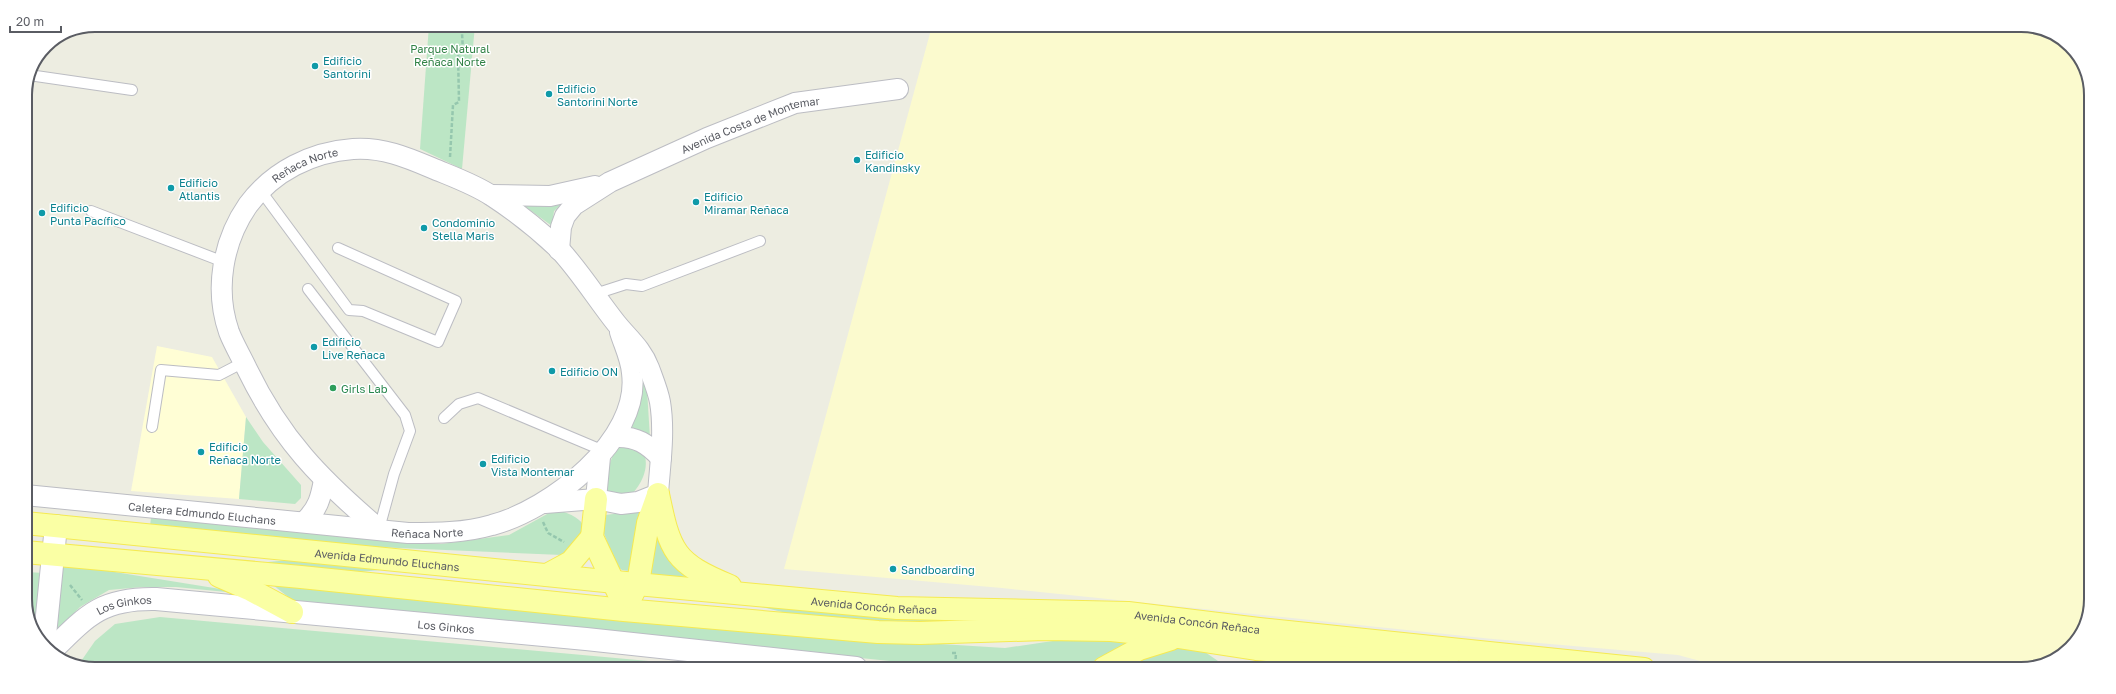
<svg xmlns="http://www.w3.org/2000/svg" width="2116" height="694" font-family="'Golos Text',sans-serif">
<style>
.commercial{fill:#fffed5}
.green{fill:#bce6c5}
.sand{fill:#fbface}
.lines{fill:none;stroke-linecap:round;stroke-linejoin:round}
.lane-casing{stroke:#bcbdc3;stroke-width:12}
.street-casing{stroke:#bcbdc3;stroke-width:22}
.secondary-casing{stroke:#bcbdc5;stroke-width:24}
.primary-casing{stroke:#f5ea52;stroke-width:24}
.path{stroke:#95c7ae;stroke-width:2.5;stroke-dasharray:4 2;stroke-linecap:butt}
.lane{stroke:#fff;stroke-width:10}
.street{stroke:#fff;stroke-width:20}
.secondary{stroke:#fff;stroke-width:22}
.primary{stroke:#faffa4;stroke-width:22}
.culture-dot{fill:#0f9aa8;stroke:#fff;stroke-width:1.5}
.leisure-dot{fill:#2e9e5b;stroke:#fff;stroke-width:1.5}
.labels{text-anchor:middle;dominant-baseline:central;stroke-width:3;stroke-linejoin:round;paint-order:stroke}
.park-label{font-size:11px;fill:#318246;stroke:#fff}
.culture-label{font-size:11px;fill:#0d838f;stroke:#fff;text-anchor:start}
.street-label{font-size:11px;fill:#5a5c63;stroke:#fff}
.leisure-label{font-size:11px;fill:#27864d;stroke:#fff;text-anchor:start}
.rim{fill:none;stroke:#5a5c63;stroke-width:2}
</style>
<rect width="100%" height="100%" fill="#edede1"/>
<path class="commercial" d="M157 346 212 357 246 417 239 499 131 491Z"/>
<g class="green">
<path d="M429 25H475L462 169 420 149Z"/>
<path d="M567 199 554 211 552 226 519 202Z"/>
<path d="M640 371 647 390 650 438 624 430Z"/>
<path d="M246 417 263 442 301 485V498L295 504 239 499Z"/>
<path d="M624 443 643 450C651 468 641 486 628 498L606 493C608 473 607 456 624 443Z"/>
<path d="M561 511C598 523 583 538 562 555L375 547 150 526 151 518 375 540 441 544 509 535 549 513Z"/>
<path d="M638 511 643 515 629 571 622 570 616 566 602 528 605 515Z"/>
<path d="M654 521 688 574 687 577 650 575Z"/>
<path d="M301 559 401 568 348 573 247 564Z"/>
<path d="M65 564 257 595 176 587H142L109 590 80 607 56 632 62 567Z"/>
<path d="M25 572 45 573 38 638 25 604Z"/>
<path d="M273 585 892 641 1005 648 1066 639 1138 641 1088 668H983L890 661 292 600Z"/>
<path d="M754 605 881 618 969 621 896 626 810 619Z"/>
<path d="M160 617 715 667H77L95 641 115 624Z"/>
<path d="M1165 645 1202 650 1218 661 1252 668H1118Z"/>
</g>
<path class="sand" d="M932 26 2039 27 2074 49 2091 90 2089 617 2064 654 2021 669H1730L1678 655 1493 639 1002 588 784 569Z"/>
<g class="lines">
<defs>
<g id="lane">
<path d="M25 110 29 75 132 90"/>
<path d="M261 191 349 310 363 311 438 342 456 301 338 248"/>
<path d="M91 211 224 262"/>
<path d="M308 289 405 415 410 431 394 474 379 529"/>
<path d="M595 294 626 284 642 286 760 241"/>
<path d="M444 418 459 404 478 398 604 451"/>
<path d="M152 427 161 370 219 375 244 362"/>
<path d="M1271 655 1289 668"/>
</g>
<g id="street">
<path d="M491 195 550 196 595 186"/>
<path id="s1" d="M559 250 561 227 565 216 574 205 610 182 707 138 795 103 898 89"/>
<path d="M616 437C636 436 648 444 661 458"/>
<path id="s2" d="M25 495 408 533C437 533 464 533 492 525 550 510 641 440 632 373 631 359 624 345 620 332"/>
<path d="M596 499 600 457"/>
<path d="M305 521C318 509 321 497 324 480"/>
<path id="s3" d="M379 529C320 479 281 439 247 369 241 356 234 345 229 332 214 289 223 241 248 205 273 171 312 152 353 149 382 147 406 157 432 168 451 176 474 184 492 196 515 211 540 231 560 250 581 273 597 299 616 323 628 338 642 349 649 368 653 379 658 391 660 402 665 432 660 464 658 494L638 502 621 504 596 499 545 503"/>
</g>
<g id="secondary">
<path d="M44 645 56 526"/>
<path id="s4" d="M52 650C88 614 103 598 156 599L586 639 856 668"/>
</g>
<g id="primary">
<path d="M658 494C670 552 674 563 730 586"/>
<path d="M596 499 592 537 619 594"/>
<path id="s5" d="M25 523 615 582 897 608 1128 613 1259 629 1644 669"/>
<path d="M25 552 301 577 624 610 878 632 920 633 1045 629 1111 630 1178 637 1256 649 1450 668"/>
<path d="M547 575 571 562 592 537"/>
<path d="M219 576 251 590 292 612"/>
<path d="M631 597 638 583 648 523 658 495"/>
<path d="M1104 668 1139 649 1171 639"/>
</g>
</defs>
<use href="#lane" class="lane-casing"/>
<use href="#street" class="street-casing"/>
<use href="#secondary" class="secondary-casing"/>
<use href="#primary" class="primary-casing"/>
<g class="path">
<path d="M450 157 453 105 459 102 458 53 463 51 462 33 466 25"/>
<path d="M543 522 548 533 564 542"/>
<path d="M70 585 82 600"/>
<path d="M952 653H956L955 668"/>
</g>
<use href="#lane" class="lane"/>
<use href="#street" class="street"/>
<use href="#secondary" class="secondary"/>
<use href="#primary" class="primary"/>
</g>
<g class="culture-dot">
<circle cx="315" cy="66" r="4"/>
<circle cx="549" cy="94" r="4"/>
<circle cx="857" cy="160" r="4"/>
<circle cx="171" cy="188" r="4"/>
<circle cx="696" cy="202" r="4"/>
<circle cx="42" cy="213" r="4"/>
<circle cx="424" cy="228" r="4"/>
<circle cx="314" cy="347" r="4"/>
<circle cx="552" cy="371" r="4"/>
<circle cx="201" cy="452" r="4"/>
<circle cx="483" cy="464" r="4"/>
<circle cx="893" cy="569" r="4"/>
</g>
<circle class="leisure-dot" cx="333" cy="388" r="4"/>
<g class="labels">
<g class="park-label">
<text x="450" y="48">Parque Natural<tspan x="450" dy="13">Reñaca Norte</tspan></text>
</g>
<g class="culture-label">
<text x="323" y="60">Edificio<tspan x="323" dy="13">Santorini</tspan></text>
<text x="557" y="88">Edificio<tspan x="557" dy="13">Santorini Norte</tspan></text>
<text x="865" y="154">Edificio<tspan x="865" dy="13">Kandinsky</tspan></text>
<text x="179" y="182">Edificio<tspan x="179" dy="13">Atlantis</tspan></text>
<text x="704" y="196">Edificio<tspan x="704" dy="13">Miramar Reñaca</tspan></text>
<text x="50" y="207">Edificio<tspan x="50" dy="13">Punta Pacífico</tspan></text>
<text x="432" y="222">Condominio<tspan x="432" dy="13">Stella Maris</tspan></text>
<text x="322" y="341">Edificio<tspan x="322" dy="13">Live Reñaca</tspan></text>
<text x="560" y="371">Edificio ON</text>
<text x="209" y="446">Edificio<tspan x="209" dy="13">Reñaca Norte</tspan></text>
<text x="491" y="458">Edificio<tspan x="491" dy="13">Vista Montemar</tspan></text>
<text x="901" y="569">Sandboarding</text>
</g>
<g class="street-label">
<text stroke="none"><textPath href="#s1" startOffset="244">Avenida Costa de Montemar</textPath></text>
<text stroke="none"><textPath href="#s3" startOffset="455">Reñaca Norte</textPath></text>
<text stroke="none"><textPath href="#s2" startOffset="178">Caletera Edmundo Eluchans</textPath></text>
<text stroke="none"><textPath href="#s2" startOffset="404">Reñaca Norte</textPath></text>
<text stroke="none"><textPath href="#s5" startOffset="364">Avenida Edmundo Eluchans</textPath></text>
<text stroke="none"><textPath href="#s5" startOffset="853">Avenida Concón Reñaca</textPath></text>
<text stroke="none"><textPath href="#s4" startOffset="88">Los Ginkos</textPath></text>
<text stroke="none"><textPath href="#s5" startOffset="1177">Avenida Concón Reñaca</textPath></text>
<text stroke="none"><textPath href="#s4" startOffset="412">Los Ginkos</textPath></text>
</g>
<g class="leisure-label">
<text x="341" y="388">Girls Lab</text>
</g>
</g>
<path d="M0 0H2116V694H0ZM95 32H2021A63 63 0 0 1 2084 95V599A63 63 0 0 1 2021 662H95A63 63 0 0 1 32 599V95A63 63 0 0 1 95 32Z" fill="#fff" fill-rule="evenodd"/>
<path class="rim" d="M95 32H2021A63 63 0 0 1 2084 95V599A63 63 0 0 1 2021 662H95A63 63 0 0 1 32 599V95A63 63 0 0 1 95 32Z"/>
<path d="M10 26v6h51v-6" fill="none" stroke="#5a5c63" stroke-width="2"/>
<text x="16" y="26" font-size="12" fill="#5a5c63" stroke="#ffffff" stroke-width="3" paint-order="stroke">20 m</text>
</svg>
